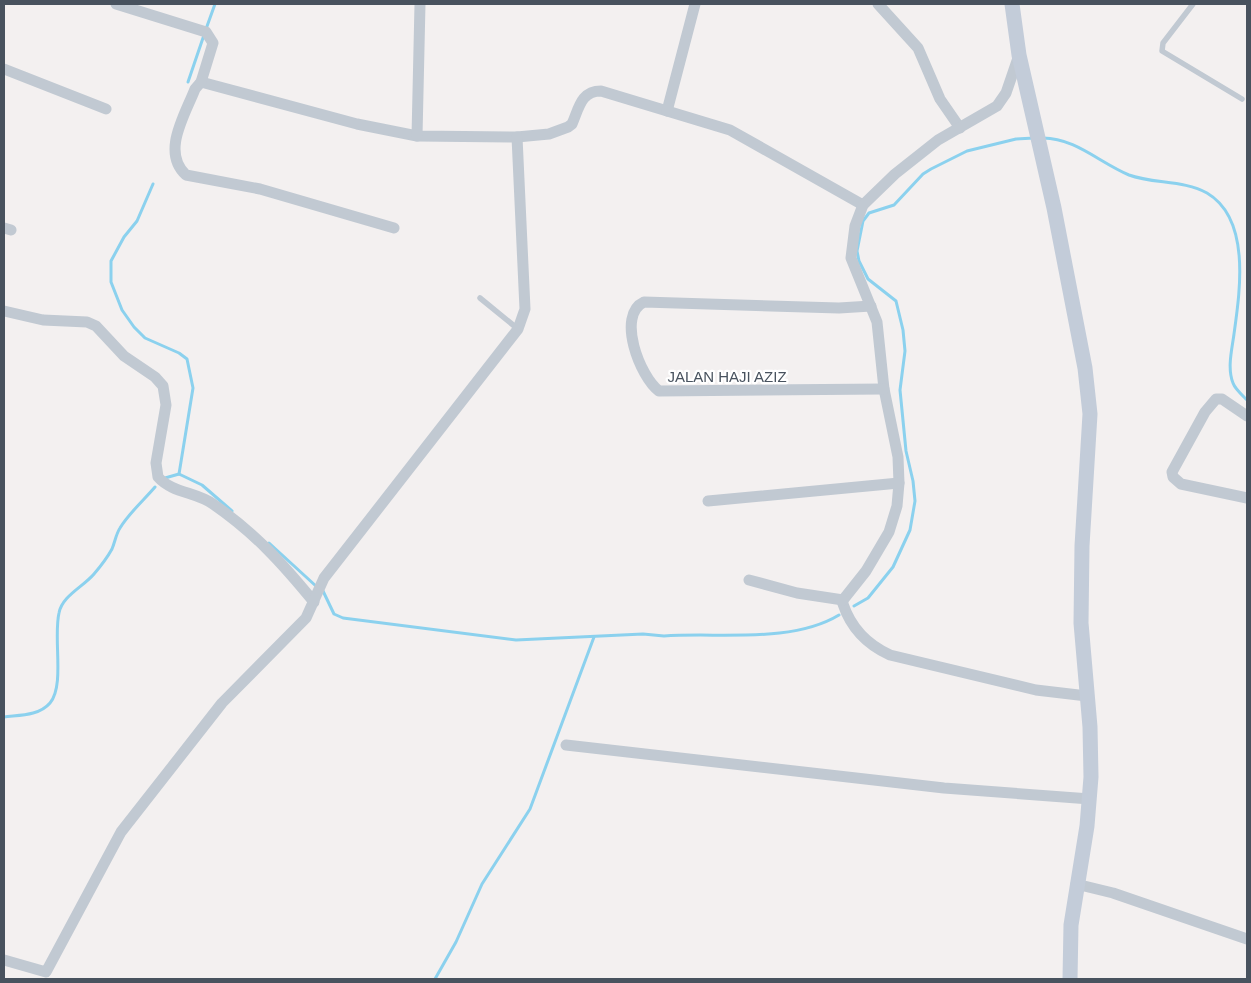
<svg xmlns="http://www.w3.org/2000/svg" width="1251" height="983" font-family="Arial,sans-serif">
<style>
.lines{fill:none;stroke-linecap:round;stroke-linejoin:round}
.stream{stroke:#8bd1ee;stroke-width:3}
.lane{stroke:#c1c9d2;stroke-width:5.5}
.street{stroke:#c1c9d2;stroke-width:11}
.secondary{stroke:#c3ccd9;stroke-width:15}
.labels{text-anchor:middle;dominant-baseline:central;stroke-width:4.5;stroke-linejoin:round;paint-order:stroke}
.street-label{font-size:15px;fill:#48525e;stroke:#fff}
</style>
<rect width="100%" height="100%" fill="#f3f0f0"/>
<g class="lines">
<g class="stream">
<path d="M206 29 215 4"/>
<path d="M188 82 204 35"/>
<path d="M1043 138C1075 138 1100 163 1129 175 1153 184 1184 180 1207 193 1251 219 1240 291 1234 334 1232 349 1227 368 1233 383 1235 389 1243 396 1247 400"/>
<path d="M153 184 137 221 124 237 111 261V282L122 310 134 327 145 338 179 353 187 359 193 388 179 474"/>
<path d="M165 478 179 474 202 485 232 511"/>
<path d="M269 543 317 587"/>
<path d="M323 591 334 614 343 618 516 640 643 634 664 636C718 632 791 644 839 615"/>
<path d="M854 606 868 598 893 567 910 530 915 501 913 481 906 451 900 390 905 351 903 330 896 301 868 279 859 261 857 251 863 221 869 213 894 205 923 174 931 169 967 151 1016 139 1034 138"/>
<path d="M4 717C19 715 39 716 50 703 65 685 53 638 59 613 62 596 83 587 94 574 100 567 107 558 112 549 115 542 116 534 120 528 129 513 144 500 155 487"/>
<path d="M435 979 456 942 482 884 530 809 594 637"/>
</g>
<g class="lane">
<path d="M1193 4 1163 43 1162 51 1242 99"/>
<path d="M480 298 518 329"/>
</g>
<g class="street">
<path d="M116 4 206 32 213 43 201 82 357 124 417 136 517 137 549 134 568 127 572 124C579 108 581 91 601 91L730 130 863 205"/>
<path d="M878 4 918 48 940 99 960 128"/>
<path d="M1019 55 1006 93 997 106 938 140 895 174 863 205 855 226 851 258 877 322 884 389 898 457 899 483 897 506 889 532 866 571 843 600V604C851 628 868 645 890 655L1036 690 1087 696"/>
<path d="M4 69 106 109"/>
<path d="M201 82 195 89C185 115 161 152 186 175L260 189 394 228"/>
<path d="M667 111 695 4"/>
<path d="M417 136 420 4"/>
<path d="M4 228 11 230"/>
<path d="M871 306 839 308 644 302C616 315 640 377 659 391L884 389"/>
<path d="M4 311 43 320 87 322 96 326 124 356 155 377 163 386 166 405 156 463 158 477C172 493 196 492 213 504 255 533 282 563 314 602"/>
<path d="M1247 416 1222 399H1216L1205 412 1172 472 1173 477 1181 484 1247 498"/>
<path d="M708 501 899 483"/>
<path d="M749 580 797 593 843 600"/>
<path d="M566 745 944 788 1090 799"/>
<path d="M1076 884 1113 893 1247 939"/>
<path d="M4 960 46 972 121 832 222 703 306 618 324 578 518 329 525 309 517 137"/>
</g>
<path class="secondary" d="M1012 4 1019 55 1054 208 1085 368 1090 414 1082 546 1081 623 1090 727 1091 777 1087 826 1071 925 1070 979"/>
</g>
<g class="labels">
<g class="street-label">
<text x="727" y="376">JALAN HAJI AZIZ</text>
</g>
</g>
<rect width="1251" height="983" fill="none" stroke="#48525e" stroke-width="10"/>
</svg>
